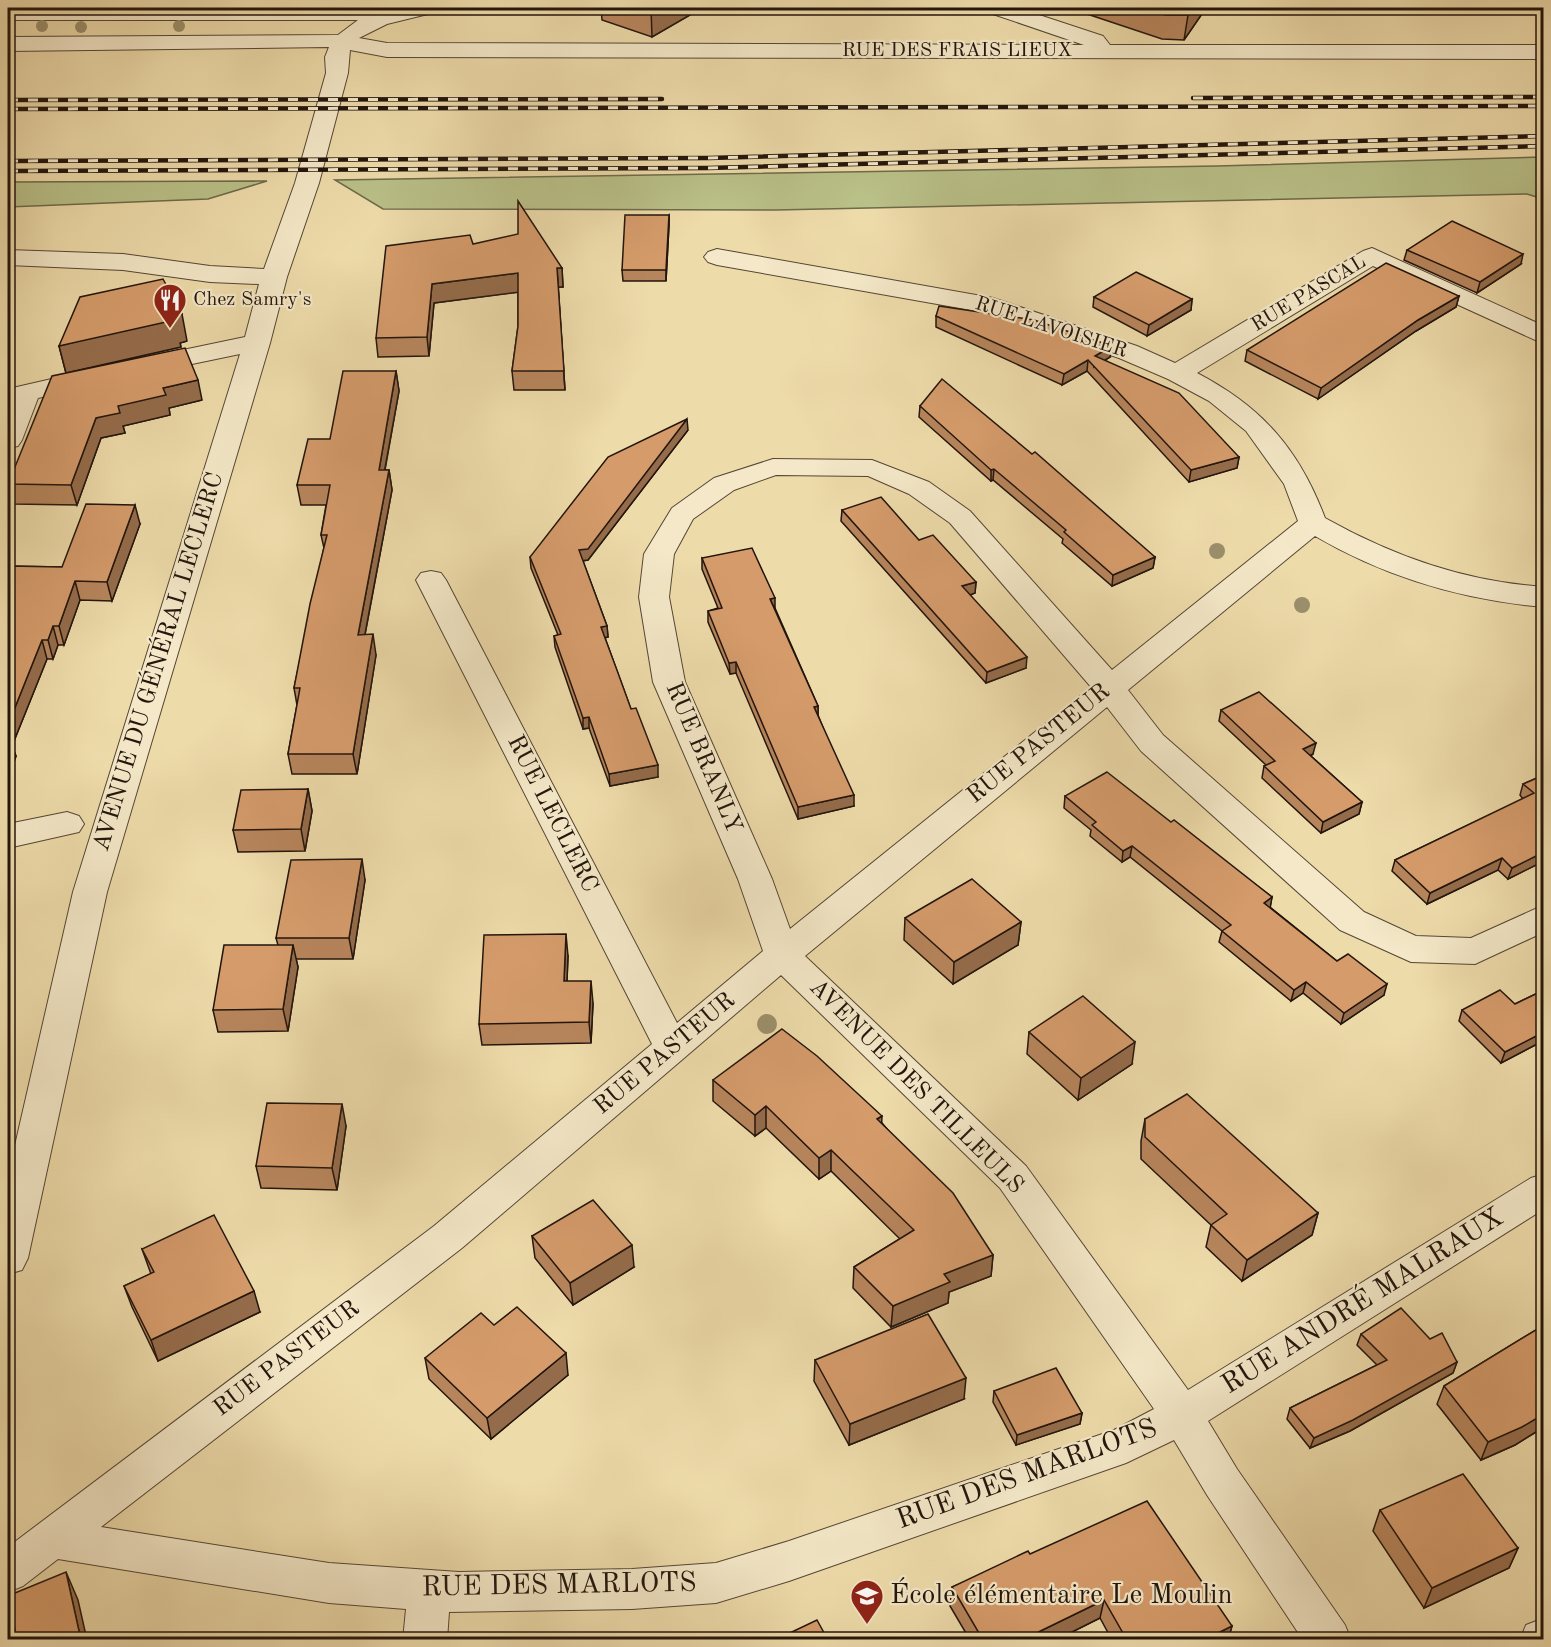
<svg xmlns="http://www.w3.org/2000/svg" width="1551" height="1647" font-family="'Old Standard TT',serif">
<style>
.green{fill:#b9c088;stroke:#6e6a4a;stroke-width:1.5}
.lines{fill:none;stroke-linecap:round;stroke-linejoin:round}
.minor-casing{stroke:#554634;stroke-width:2}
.minor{fill:#f4e8c8;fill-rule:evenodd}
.rail-casing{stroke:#22150d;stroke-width:4.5}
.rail{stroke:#f4e8c8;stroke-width:3;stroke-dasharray:10;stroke-linecap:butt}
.tree{fill:#9b8f6b}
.wall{fill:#b7855c;stroke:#22150d;stroke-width:1.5}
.shaded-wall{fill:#956c4b;stroke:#22150d;stroke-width:1.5}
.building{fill:#d59b6b;stroke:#22150d;stroke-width:1.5}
.labels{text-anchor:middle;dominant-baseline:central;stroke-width:4.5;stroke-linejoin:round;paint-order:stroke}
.far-street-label{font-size:20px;fill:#22150d;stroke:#f4e8c8}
.far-poi-label{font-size:20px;fill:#22150d;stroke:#f4e8c8;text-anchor:start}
.street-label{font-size:24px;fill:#22150d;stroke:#f4e8c8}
.near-street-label{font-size:28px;fill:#22150d;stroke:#f4e8c8}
.near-poi-label{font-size:28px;fill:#22150d;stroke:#f4e8c8;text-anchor:start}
</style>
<rect width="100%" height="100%" fill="#eedbaa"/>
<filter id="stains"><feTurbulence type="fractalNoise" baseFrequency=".00333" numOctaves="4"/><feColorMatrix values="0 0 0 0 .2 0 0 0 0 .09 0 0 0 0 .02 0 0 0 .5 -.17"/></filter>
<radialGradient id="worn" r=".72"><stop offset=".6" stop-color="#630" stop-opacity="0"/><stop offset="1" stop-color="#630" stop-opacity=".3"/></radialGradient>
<g class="green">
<path d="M1544 157 1543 199 1527 194 776 210 383 209 335 180 1217 166Z"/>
<path d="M267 181 208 199 8 207V182Z"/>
</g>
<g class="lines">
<defs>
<g id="minor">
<path d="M8 8H434L432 13 387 24 359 38 387 43 1084 45 990 13 987 8H1018L1103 36 1110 45H1544V59L387 57 350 50 348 73 319 183 287 277 270 343 107 892 28 1258 22 1270 8 1274V1176L73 892 240 354 144 374 135 372 131 366 135 360 245 337 259 284 210 282 123 270 8 265V250L123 254 210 266 264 269 295 183 326 73 325 57 329 47 8 51V37L338 35 358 20H8Z"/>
<path d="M1372 248 1544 326V344L1373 266 1197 373C1262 407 1299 449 1325 518 1395 557 1464 581 1544 587V607C1462 600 1385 577 1315 536L1128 690 1163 735 1364 912 1416 936 1471 938 1544 905V932L1475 964 1411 962 1340 930 1141 751 1107 707 805 956 1026 1166 1188 1390 1531 1178 1544 1174V1209L1208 1421 1237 1469 1345 1625 1351 1640H1303L1207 1495 1174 1440 1126 1463 789 1581 716 1603 632 1609 449 1612 447 1640H403L406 1609 329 1603 58 1559 23 1586 8 1592V1547L434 1226 652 1044 416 580 421 573 431 571 441 573 446 580 677 1023 763 951 738 879 653 682 639 597 644 554 672 508 714 478 773 459 872 460 929 482 970 511 1112 670 1298 521 1284 484 1246 431 1209 401 1168 379 1119 358 988 313 717 265 708 262 704 257 708 252 717 249 993 298 1137 346 1175 363 1363 251ZM776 475 868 476 909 494 950 523 1091 687 790 929 772 879 685 682 669 597 674 554 693 519 734 490ZM781 975 1000 1188 1154 1409 1114 1430 789 1541 716 1563 632 1569 459 1572 329 1563 101 1527 462 1248Z"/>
<path d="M91 370 100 372 104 378 100 384 38 398 22 440 18 446 8 448V389Z"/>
<path d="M67 812 79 816 84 824 79 832 8 848V824Z"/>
<path d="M1544 1618V1640H1520L1526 1625Z"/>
</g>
</defs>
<use href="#minor" class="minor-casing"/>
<use href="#minor" class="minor"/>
<defs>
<g id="rail">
<path d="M1193 98 1544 97"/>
<path d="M8 100 662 99"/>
<path d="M8 109 1544 106"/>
<path d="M8 161 709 158 1544 136"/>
<path d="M8 171 708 168 1544 146"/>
</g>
</defs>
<use href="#rail" class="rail-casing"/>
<use href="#rail" class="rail"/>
</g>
<g class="tree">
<circle cx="42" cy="26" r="6"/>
<circle cx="179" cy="26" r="6"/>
<circle cx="81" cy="27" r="6"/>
<circle cx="1217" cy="551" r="8"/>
<circle cx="1302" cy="605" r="8"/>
<circle cx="767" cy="1024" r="10"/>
</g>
<g class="wall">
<path d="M601 8H702L652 37 602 20Z"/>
<path d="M1069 8H1206L1184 40 1162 39Z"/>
<path d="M669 215V225L666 281H623L622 270Z"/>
<path d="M473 244 562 268 563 287H558L565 390H514L512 371 518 326V292L434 303 429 356 378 357 376 338Z"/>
<path d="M1407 250 1521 264 1477 293 1404 260Z"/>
<path d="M1459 296 1456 307 1416 331 1318 399 1245 361 1247 350Z"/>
<path d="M1094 297 1192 299 1191 310 1147 336 1093 307Z"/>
<path d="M936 316 1110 357 1105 360 1239 457 1237 468 1189 482 1087 371 1062 385 936 327Z"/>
<path d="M187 341 180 343 181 347 80 370 202 400 169 408 170 415 123 426 125 433 101 438 77 505 13 504 8 484 66 373 59 346Z"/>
<path d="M396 371 399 391 385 470H389L392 490 365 635 376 655 357 774H292L288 754 297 705 294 688 324 548 321 535 326 505H301L297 485 330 439Z"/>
<path d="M920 406 1155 557 1153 568 1112 586 1062 543 1063 539 993 480 991 481 919 417Z"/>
<path d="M688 430 588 560 583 561 607 626 608 637 605 638 631 709 658 777 610 786 589 728 583 729 555 647 554 636 558 635 531 568 530 557Z"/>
<path d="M842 510 919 540 976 582 975 593 970 595 1026 668 986 683 841 521Z"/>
<path d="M140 524 112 601 80 600 64 645H58L53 659H47L12 746 16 756 8 779V566L62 567Z"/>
<path d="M702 558 775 608 818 706V715L854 806 798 819 736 673 730 674 708 622V611L718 608 702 569Z"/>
<path d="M1221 710 1313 754 1311 756 1362 802 1359 814 1321 833 1262 778 1264 766 1266 765 1219 721Z"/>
<path d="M1544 775V861L1508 879 1498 870 1427 904 1392 871 1395 860 1523 799 1520 795 1523 784Z"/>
<path d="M308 789 312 811 305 851 238 852 233 830Z"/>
<path d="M1065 796 1171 822 1272 897 1270 907 1337 961 1384 995 1341 1024 1303 993 1291 1001 1219 942 1222 931 1130 857 1122 862 1090 836 1091 830 1064 808Z"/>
<path d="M365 880 353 959H296L298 967 288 1031 218 1032 213 1010 278 945 276 938Z"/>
<path d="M905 918 1021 922 1018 945 953 984 904 940Z"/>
<path d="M568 956 567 981 593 1003 591 1043 482 1045 479 1024Z"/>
<path d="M1544 990V1044L1541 1042 1501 1063 1459 1021 1462 1010 1515 1004Z"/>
<path d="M1029 1032 1132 1064 1078 1100 1027 1054Z"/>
<path d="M713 1080 882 1123 993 1255 991 1276 949 1292 948 1303 891 1327 853 1288 854 1267 900 1239 831 1171 819 1179 766 1128 755 1136 713 1101Z"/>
<path d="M1145 1119 1318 1213 1312 1235 1242 1281 1206 1247 1211 1225 1141 1159V1141Z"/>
<path d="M346 1126 337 1190 261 1188 256 1166Z"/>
<path d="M532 1236 634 1267 573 1305 535 1258Z"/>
<path d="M142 1249 260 1312 158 1361 132 1307 124 1286 151 1274Z"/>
<path d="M494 1325 568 1375 491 1439 429 1379 425 1358Z"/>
<path d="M1544 1325V1427L1515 1445 1481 1460 1437 1404 1444 1386Z"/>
<path d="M1361 1334 1430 1339 1457 1362 1453 1373 1350 1431 1310 1448 1287 1419 1290 1408 1377 1365 1357 1345Z"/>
<path d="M815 1360 964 1399 849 1445 814 1381Z"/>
<path d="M994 1391 1082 1413 1080 1424 1016 1445 993 1402Z"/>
<path d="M1380 1510 1518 1548 1509 1568 1424 1608 1373 1531Z"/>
<path d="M1030 1554 1232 1626 1228 1640H1112L1100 1618 1056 1640H970L950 1606 952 1587Z"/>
</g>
<g class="shaded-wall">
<path d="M651 8H702L652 37Z"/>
<path d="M1193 8H1206L1184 40 1188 15Z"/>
<path d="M669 215V225L666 281V270Z"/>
<path d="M1523 254 1521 264 1477 293 1480 282Z"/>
<path d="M557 268H562L563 287H558L565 390Z"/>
<path d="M518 273 520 292 434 303 429 356 427 337 432 284Z"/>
<path d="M1459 296 1456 307 1416 331 1318 399 1321 388 1418 320Z"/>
<path d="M1192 299 1191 310 1147 336 1149 325Z"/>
<path d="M182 314 187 341 180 343 181 347 66 373 59 346Z"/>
<path d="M1112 346 1110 357 1094 367 1095 356Z"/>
<path d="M1088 360 1087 371 1062 385 1064 374Z"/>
<path d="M396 371 399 391 381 490 379 470Z"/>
<path d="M198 380 202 400 169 408 170 415 123 426 125 433 101 438 77 505 71 485 96 418 118 406 163 388Z"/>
<path d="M687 419 688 430 588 560 580 561 579 550Z"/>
<path d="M1239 457 1237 468 1189 482 1191 470Z"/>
<path d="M994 469 993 480 991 481V470Z"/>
<path d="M389 470 392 490 361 655 358 635Z"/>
<path d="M135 505 140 524 112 601 107 582Z"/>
<path d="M1155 557 1153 568 1112 586 1113 575Z"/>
<path d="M75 581 80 600 64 645 59 626Z"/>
<path d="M976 582 975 593 962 598V586Z"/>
<path d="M775 598V609L770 599Z"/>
<path d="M53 626 58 645 53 659 48 640Z"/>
<path d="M607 626 608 637 602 638 601 627Z"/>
<path d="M373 634 376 655 357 774 353 754Z"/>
<path d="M42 640 47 659 12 746 16 756 8 779V725Z"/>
<path d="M1027 657 1026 668 986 683 987 672Z"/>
<path d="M736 662V673L730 674 729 663Z"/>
<path d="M818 706V717L814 707Z"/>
<path d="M589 717V728L583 729V718Z"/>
<path d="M1316 743 1313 754 1301 760 1303 749Z"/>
<path d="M658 765V777L610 786 609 774Z"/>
<path d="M308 789 312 811 305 851 301 829Z"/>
<path d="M854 795V806L798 819V807Z"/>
<path d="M1362 802 1359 814 1321 833 1323 822Z"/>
<path d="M1132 846 1130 857 1122 862 1123 851Z"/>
<path d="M1544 852V861L1508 879 1512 868Z"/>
<path d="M1502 858 1498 870 1427 904 1430 893Z"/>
<path d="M362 859 365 880 353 959 349 938Z"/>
<path d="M8 870 12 883 8 899Z"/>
<path d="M1272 897 1270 909 1264 903Z"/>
<path d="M1021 922 1018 945 953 984 954 962Z"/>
<path d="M566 934 568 956 566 1003 564 981Z"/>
<path d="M293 945 298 967 288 1031 283 1009Z"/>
<path d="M591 981 593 1003 591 1043 589 1022Z"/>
<path d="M1306 982 1303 993 1291 1001 1294 990Z"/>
<path d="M1387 984 1384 995 1341 1024 1344 1013Z"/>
<path d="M1544 1032V1035L1541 1042 1501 1063 1505 1052Z"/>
<path d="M1135 1042 1132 1064 1078 1100 1081 1078Z"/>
<path d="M342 1104 346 1126 337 1190 332 1168Z"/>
<path d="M766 1106V1128L755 1136V1115Z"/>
<path d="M882 1116 881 1138 877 1119Z"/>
<path d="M831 1150V1171L819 1179V1158Z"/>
<path d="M1318 1213 1312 1235 1242 1281 1247 1260Z"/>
<path d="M632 1245 634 1267 573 1305 570 1283Z"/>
<path d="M993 1255 991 1276 949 1292 948 1303 891 1327 893 1306 944 1274Z"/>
<path d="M254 1291 260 1312 158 1361 151 1340Z"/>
<path d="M566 1353 568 1375 491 1439 487 1418Z"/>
<path d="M1457 1362 1453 1373 1350 1431 1310 1448 1314 1438Z"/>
<path d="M966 1378 964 1399 849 1445 850 1424Z"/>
<path d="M1082 1413 1080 1424 1016 1445 1017 1435Z"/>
<path d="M1544 1414V1427L1515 1445 1481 1460 1488 1442Z"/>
<path d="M1518 1548 1509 1568 1424 1608 1432 1588Z"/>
<path d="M66 1572 78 1600 87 1640H81Z"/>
<path d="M1104 1600 1100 1618 1056 1640H1022Z"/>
<path d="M1232 1626 1228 1640H1204Z"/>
</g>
<g class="building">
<path d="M1144 8H1193L1188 15H1165Z"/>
<path d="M518 201 562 268H557L564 371H512L518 326V273L432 284 427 337 376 338 386 246 470 235 473 244 518 234Z"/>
<path d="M625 215H669L666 270H622Z"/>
<path d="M1452 221 1523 254 1480 282 1407 250Z"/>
<path d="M1386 263 1459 296 1418 320 1321 388 1247 350Z"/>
<path d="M1136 272 1192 299 1149 325 1094 297Z"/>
<path d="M163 279 182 314 173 316 175 320 59 346 80 297Z"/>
<path d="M939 306 1034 320 1112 346 1095 356 1179 393 1239 457 1191 470 1088 360 1064 374 936 316Z"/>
<path d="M185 348 198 380 163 388 166 395 118 406 120 413 96 418 71 485 8 484 52 376Z"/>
<path d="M343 371H396L379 470H389L358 635 373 634 353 754H288L300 688H294L310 604 327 535H321L330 485H297L308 439H330Z"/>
<path d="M942 379 1032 454 1035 452 1155 557 1113 575 1064 532 1066 530 994 469 991 470 920 406Z"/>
<path d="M687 419 588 549 579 550 607 626 601 627 618 673 631 709 636 708 658 765 609 774 589 717 583 718 554 636 561 634 530 557 608 457Z"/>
<path d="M881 497 919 540 933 535 976 582 962 586 1027 657 987 672 842 510Z"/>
<path d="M86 504 135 505 107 582 75 581 59 626H53L48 640H42L8 725V566L62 567Z"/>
<path d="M752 548 775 598 770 599 818 706 814 707 854 795 798 807 736 662 729 663 708 611 722 608 702 558Z"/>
<path d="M1259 692 1316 743 1303 749 1362 802 1323 822 1264 766 1275 761 1221 710Z"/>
<path d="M1107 772 1171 822 1174 820 1272 897 1264 903 1337 961 1348 954 1387 984 1344 1013 1306 982 1294 990 1222 931 1231 925 1132 846 1123 851 1092 825 1096 822 1065 796Z"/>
<path d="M1544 775V852L1512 868 1502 858 1430 893 1395 860 1534 793 1523 784Z"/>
<path d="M308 789 301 829 233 830 241 790Z"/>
<path d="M362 859 349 938H276L291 860Z"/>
<path d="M972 879 1021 922 954 962 905 918Z"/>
<path d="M566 934 564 981H591L589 1022 479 1024 484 935Z"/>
<path d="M224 945H293L283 1009 213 1010Z"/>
<path d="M1500 990 1515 1004 1544 990V1032L1505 1052 1462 1010Z"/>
<path d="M1083 996 1135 1042 1081 1078 1029 1032Z"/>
<path d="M782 1029 817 1056 882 1116 877 1119 953 1193 993 1255 944 1274 950 1282 893 1306 854 1267 914 1230 831 1150 819 1158 766 1106 755 1115 713 1080Z"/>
<path d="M1187 1094 1318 1213 1247 1260 1211 1225 1227 1214 1145 1137V1119Z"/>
<path d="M267 1103 342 1104 332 1168 256 1166Z"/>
<path d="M593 1200 632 1245 570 1283 532 1236Z"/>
<path d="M214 1215 254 1291 151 1340 124 1286 154 1272 142 1249Z"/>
<path d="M517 1307 566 1353 487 1418 425 1358 481 1313 494 1325Z"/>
<path d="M1401 1308 1430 1339 1442 1333 1457 1362 1353 1420 1314 1438 1290 1408 1387 1360 1361 1334Z"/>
<path d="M928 1314 966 1378 850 1424 815 1360Z"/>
<path d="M1544 1325V1414L1522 1427 1488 1442 1444 1386Z"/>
<path d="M1056 1368 1082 1413 1017 1435 994 1391Z"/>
<path d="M1463 1474 1518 1548 1432 1588 1380 1510Z"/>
<path d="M1147 1501 1232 1626 1204 1640H1127L1104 1600 1022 1640H983L952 1587 1028 1551 1030 1554Z"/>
<path d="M66 1572 81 1640H8V1634L15 1631 10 1595Z"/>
<path d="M817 1620 828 1640H775Z"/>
</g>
<defs>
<symbol id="restaurant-pin" viewBox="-11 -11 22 30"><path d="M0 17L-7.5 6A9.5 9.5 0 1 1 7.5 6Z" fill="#8f2418" stroke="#f4e8c8"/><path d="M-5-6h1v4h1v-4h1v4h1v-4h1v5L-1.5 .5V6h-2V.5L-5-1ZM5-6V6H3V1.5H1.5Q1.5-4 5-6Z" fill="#fff"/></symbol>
<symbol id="school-pin" viewBox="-11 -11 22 30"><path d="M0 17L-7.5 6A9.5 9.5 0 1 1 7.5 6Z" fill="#8f2418" stroke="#f4e8c8"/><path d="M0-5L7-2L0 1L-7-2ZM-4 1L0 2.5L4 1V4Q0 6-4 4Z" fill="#fff"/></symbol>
</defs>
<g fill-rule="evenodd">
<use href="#restaurant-pin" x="151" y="281" width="38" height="52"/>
<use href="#school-pin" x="848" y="1577" width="38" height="52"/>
</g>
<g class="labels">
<g class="far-street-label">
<text x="957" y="51">RUE DES FRAIS LIEUX</text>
<text transform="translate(1309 294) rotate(-31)">RUE PASCAL</text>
<text transform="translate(1051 328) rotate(18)">RUE LAVOISIER</text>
</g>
<g class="far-poi-label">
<text x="193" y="300">Chez Samry's</text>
</g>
<g class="street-label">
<text transform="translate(159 662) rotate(-73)">AVENUE DU GÉNÉRAL LECLERC</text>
<text transform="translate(1039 744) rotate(-39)">RUE PASTEUR</text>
<text transform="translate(703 758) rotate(67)">RUE BRANLY</text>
<text transform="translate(552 814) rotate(63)">RUE LECLERC</text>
<text transform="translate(665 1054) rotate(-40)">RUE PASTEUR</text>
<text transform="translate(916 1087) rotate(45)">AVENUE DES TILLEULS</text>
<text transform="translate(287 1359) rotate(-37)">RUE PASTEUR</text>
</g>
<g class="near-street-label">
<text transform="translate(1363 1302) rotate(-32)">RUE ANDRÉ MALRAUX</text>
<text transform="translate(1027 1475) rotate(-20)">RUE DES MARLOTS</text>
<text transform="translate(559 1586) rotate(-1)">RUE DES MARLOTS</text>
</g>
<g class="near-poi-label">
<text x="890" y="1596">École élémentaire Le Moulin</text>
</g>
</g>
<rect width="1551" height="1647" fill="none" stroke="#eedbaa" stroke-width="30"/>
<rect x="9" y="9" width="1533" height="1629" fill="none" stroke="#22150d" stroke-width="3"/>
<rect x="15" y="15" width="1521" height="1617" fill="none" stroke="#22150d" stroke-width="1.5"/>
<rect width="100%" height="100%" filter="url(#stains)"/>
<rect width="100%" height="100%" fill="url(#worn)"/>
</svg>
